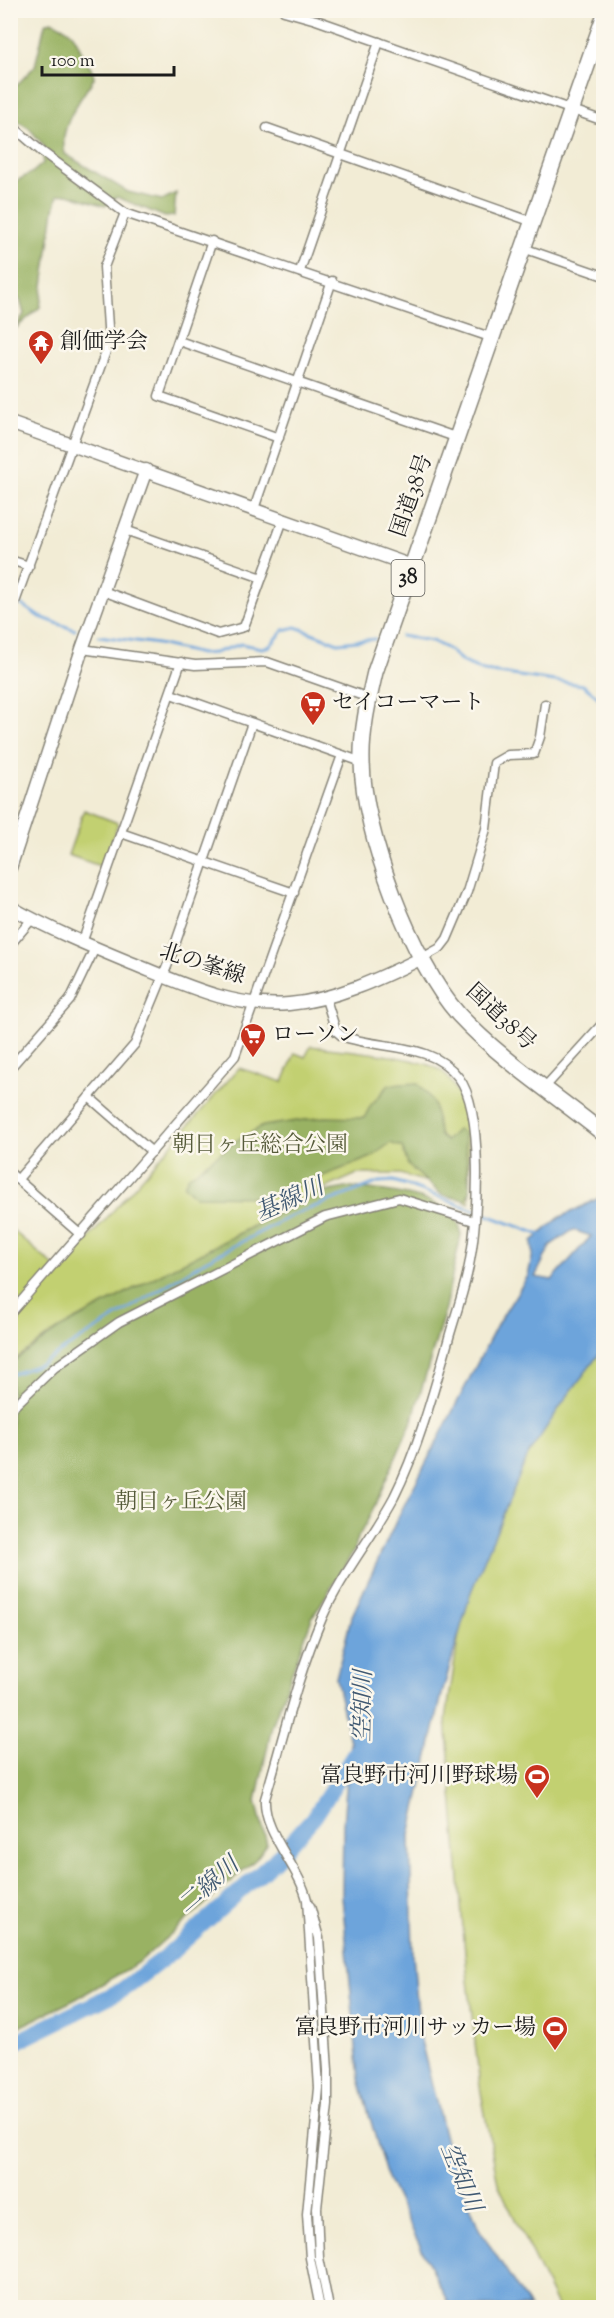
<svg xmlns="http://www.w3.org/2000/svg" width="614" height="2318" font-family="'Sorts Mill Goudy','Noto Serif JP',serif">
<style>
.green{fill:#c2d071;stroke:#6f7646;stroke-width:1.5}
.forest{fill:#99b263;stroke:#5a6740;stroke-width:1.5}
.water{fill:#6da4db;stroke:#44607c;stroke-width:1.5;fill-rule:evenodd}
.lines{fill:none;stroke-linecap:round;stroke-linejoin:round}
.stream{stroke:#6da4db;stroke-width:3}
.river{stroke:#6da4db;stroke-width:16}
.street-casing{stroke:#878478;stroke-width:11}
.secondary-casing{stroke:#878478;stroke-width:15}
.highway-casing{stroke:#878478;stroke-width:18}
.street{stroke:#fff;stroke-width:8}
.secondary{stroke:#fff;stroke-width:12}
.highway{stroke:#fff;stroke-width:15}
.labels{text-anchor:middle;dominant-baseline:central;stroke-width:5;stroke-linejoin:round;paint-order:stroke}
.shield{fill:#fbf7ec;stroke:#5f5e5a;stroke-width:1.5}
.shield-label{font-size:21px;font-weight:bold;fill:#1c1c1c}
.poi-label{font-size:22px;fill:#1c1c1c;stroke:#fbf7ec;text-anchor:start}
.street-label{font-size:22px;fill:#1c1c1c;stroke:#fbf7ec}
.park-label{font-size:22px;fill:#565b3a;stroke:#fbf7ec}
.water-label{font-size:24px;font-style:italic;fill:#405972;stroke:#fbf7ec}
</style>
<rect width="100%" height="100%" fill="#fbf7ec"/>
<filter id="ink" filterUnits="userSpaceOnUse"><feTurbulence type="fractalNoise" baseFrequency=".0167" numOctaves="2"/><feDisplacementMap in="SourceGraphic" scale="12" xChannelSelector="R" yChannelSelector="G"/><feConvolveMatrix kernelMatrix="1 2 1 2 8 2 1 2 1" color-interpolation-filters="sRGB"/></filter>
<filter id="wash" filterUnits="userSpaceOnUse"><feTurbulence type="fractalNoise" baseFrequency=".008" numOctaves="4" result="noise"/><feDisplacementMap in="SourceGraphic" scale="24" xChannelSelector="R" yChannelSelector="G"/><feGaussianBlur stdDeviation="1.35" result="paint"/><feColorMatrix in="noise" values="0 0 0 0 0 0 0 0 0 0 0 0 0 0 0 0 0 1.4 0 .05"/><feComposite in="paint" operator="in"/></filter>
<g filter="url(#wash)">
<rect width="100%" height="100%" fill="#f2ecd5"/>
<g class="green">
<path d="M84 810 118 823 103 867 68 855Z"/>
<path d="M311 1046C338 1050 429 1056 445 1074 474 1107 469 1163 469 1203L444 1187 400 1174H357L308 1196 51 1334 11 1362V1229L60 1271 239 1068 283 1082 295 1053 305 1057Z"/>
<path d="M603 1333 604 2307 558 2308 498 2184 480 2087 465 1953 446 1719 466 1588 486 1523Z"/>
</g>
<g class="forest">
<path d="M51 21C80 33 74 39 86 61 90 68 94 70 94 78 80 101 58 126 65 154L128 192 162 200 176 193 174 216 165 217 117 197 105 206 68 194 58 195 54 210 40 307 14 330 24 314 20 300 11 292V184L33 172 43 163 44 146 29 128 11 117 10 92 35 66 45 24Z"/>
<path d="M417 1083C441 1106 432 1108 440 1136L446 1141 458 1129 464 1134 470 1192 465 1200 442 1195 408 1165 402 1147 390 1143 372 1157 269 1197 195 1196 184 1185 188 1177 239 1139 263 1126 324 1117 364 1118 371 1105 389 1085Z"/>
<path d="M351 1187C380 1190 461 1195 461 1235L443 1317 412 1421 370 1516 355 1543V1549L312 1618 272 1726 256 1801 267 1844 256 1859 138 1963 76 1999 11 2031V1363L59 1329 170 1269 318 1193Z"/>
</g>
<path class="water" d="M603 1196V1349L566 1398 528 1455 471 1592 442 1694 410 1835 413 1955 420 2037 447 2146 479 2229 530 2307H450L387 2178 359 2079 342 1896 343 1824 350 1742 336 1678 351 1618 397 1519 498 1323 528 1276 533 1253 532 1241 559 1218ZM573 1230 591 1236 552 1280 535 1277 551 1245Z"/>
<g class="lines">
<g class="stream">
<path d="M22 605 38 616 75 630"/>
<path d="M99 636 158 644 201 654 214 653 241 644 262 648 270 646 284 630 296 627 338 643 375 639"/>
<path d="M401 636 432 641 448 649 463 662 484 671 583 685 604 702"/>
<path d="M10 1375 41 1364 205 1261 293 1215 379 1182 393 1181 407 1185 541 1235"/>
</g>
<path class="river" d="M10 2045 122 1990 167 1956 274 1861 315 1816 359 1747"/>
</g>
</g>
<g filter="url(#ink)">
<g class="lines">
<defs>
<g id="street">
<path d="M284 11 316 20 604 121"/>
<path d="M10 124 41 151 125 213 493 338"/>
<path d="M267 128 533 222"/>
<path d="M212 241 159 396 279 438"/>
<path d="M523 248 604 276"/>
<path d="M300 271 379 42"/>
<path d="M179 341 458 438"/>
<path d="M254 509 332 281"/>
<path d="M125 530 262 578"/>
<path d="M10 560 29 566"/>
<path d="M103 591 218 634 244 627 283 520"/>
<path d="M10 616 105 354 109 342 104 267 125 213"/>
<path d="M82 649 195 665 267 662 369 698"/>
<path d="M171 694 362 762"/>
<path d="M121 833 294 893"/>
<path d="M82 943 181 662"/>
<path d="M10 945 32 919"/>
<path d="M422 958 440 948 447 939 467 892 486 829 494 763 508 755 534 754 540 737 545 704"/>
<path d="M10 1068 70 1000 95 948"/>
<path d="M545 1087 604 1022"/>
<path d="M89 1097 152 1152"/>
<path d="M10 1173 81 1235"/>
<path d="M18 1179 135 1044 170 959 252 723"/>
<path d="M10 1314 235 1056 342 755"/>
<path d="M10 1410 54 1368 119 1322 325 1217 399 1198 474 1221"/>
<path d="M310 1906 319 1938 328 2070V2105L317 2208 319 2258 329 2308"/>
<path d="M320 2308 310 2258 307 2214 319 2088 307 1900C299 1866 263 1833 265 1799 283 1739 297 1676 322 1618 341 1575 372 1538 394 1497 419 1447 435 1387 450 1334 457 1310 466 1285 470 1260 478 1219 484 1111 459 1078 432 1041 379 1050 342 1036L336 1031 325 996"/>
</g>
<g id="secondary">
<path d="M10 423 412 566"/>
<path d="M10 868 82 649 146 470"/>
<path d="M10 907C49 929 90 946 131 963 181 983 233 1009 289 1004 335 1000 381 978 422 958"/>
</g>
<path id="highway" d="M604 17 375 672C368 702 361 732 362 762 363 833 412 963 459 1015 501 1060 556 1095 604 1134"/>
</defs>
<use href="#street" class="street-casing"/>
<use href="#secondary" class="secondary-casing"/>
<use href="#highway" class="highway-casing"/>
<use href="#street" class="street"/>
<use href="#secondary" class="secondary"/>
<use href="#highway" class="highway"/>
</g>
</g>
<defs>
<symbol id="temple-pin" viewBox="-11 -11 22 30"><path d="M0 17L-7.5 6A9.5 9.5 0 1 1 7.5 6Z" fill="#c8321e" stroke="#fbf7ec"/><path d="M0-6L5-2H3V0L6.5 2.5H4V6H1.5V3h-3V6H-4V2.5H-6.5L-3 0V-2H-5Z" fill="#fff"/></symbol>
<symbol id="supermarket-pin" viewBox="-11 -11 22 30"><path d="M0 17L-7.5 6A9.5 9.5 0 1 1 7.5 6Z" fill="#c8321e" stroke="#fbf7ec"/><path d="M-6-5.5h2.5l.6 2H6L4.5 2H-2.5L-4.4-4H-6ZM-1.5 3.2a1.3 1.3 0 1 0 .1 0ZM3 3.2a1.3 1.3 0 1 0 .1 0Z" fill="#fff"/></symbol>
<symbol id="stadium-pin" viewBox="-11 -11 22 30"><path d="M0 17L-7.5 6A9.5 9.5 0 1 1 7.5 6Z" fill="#c8321e" stroke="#fbf7ec"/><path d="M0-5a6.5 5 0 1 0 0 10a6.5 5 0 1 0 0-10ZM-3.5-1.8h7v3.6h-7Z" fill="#fff"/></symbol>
</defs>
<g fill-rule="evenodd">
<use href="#temple-pin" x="26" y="328" width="30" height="40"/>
<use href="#supermarket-pin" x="298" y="689" width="30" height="40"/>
<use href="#supermarket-pin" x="238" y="1021" width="30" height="40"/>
<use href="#stadium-pin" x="522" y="1762" width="30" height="40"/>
<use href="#stadium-pin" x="540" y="2014" width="30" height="40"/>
</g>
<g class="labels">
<rect class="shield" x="391.5" y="560" width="33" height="36" rx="4.5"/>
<g class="shield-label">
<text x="408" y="578">38</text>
</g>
<g class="poi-label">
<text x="60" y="343">創価学会</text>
<text x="332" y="704">セイコーマート</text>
<text x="272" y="1036">ローソン</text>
<text x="518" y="1777" text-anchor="end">富良野市河川野球場</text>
<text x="536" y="2029" text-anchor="end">富良野市河川サッカー場</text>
</g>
<g class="street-label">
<text transform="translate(413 496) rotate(-71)">国道38号</text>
<text transform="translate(202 965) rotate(18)">北の峯線</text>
<text transform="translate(500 1018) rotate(43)">国道38号</text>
</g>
<g class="park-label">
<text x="260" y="1146">朝日ヶ丘総合公園</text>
<text x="181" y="1503">朝日ヶ丘公園</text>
</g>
<g class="water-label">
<text transform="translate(290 1201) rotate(-24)">基線川</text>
<text transform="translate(364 1706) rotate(-89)">空知川</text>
<text transform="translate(209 1886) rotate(-41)">二線川</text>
<text transform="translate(460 2178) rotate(68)">空知川</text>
</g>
</g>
<rect width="614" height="2318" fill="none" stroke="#fbf7ec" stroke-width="36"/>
<path d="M42 66v9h132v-9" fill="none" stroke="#1c1c1c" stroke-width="3"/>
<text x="51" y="66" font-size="18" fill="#1c1c1c" stroke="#fbf7ec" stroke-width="4.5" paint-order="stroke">100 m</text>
</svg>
